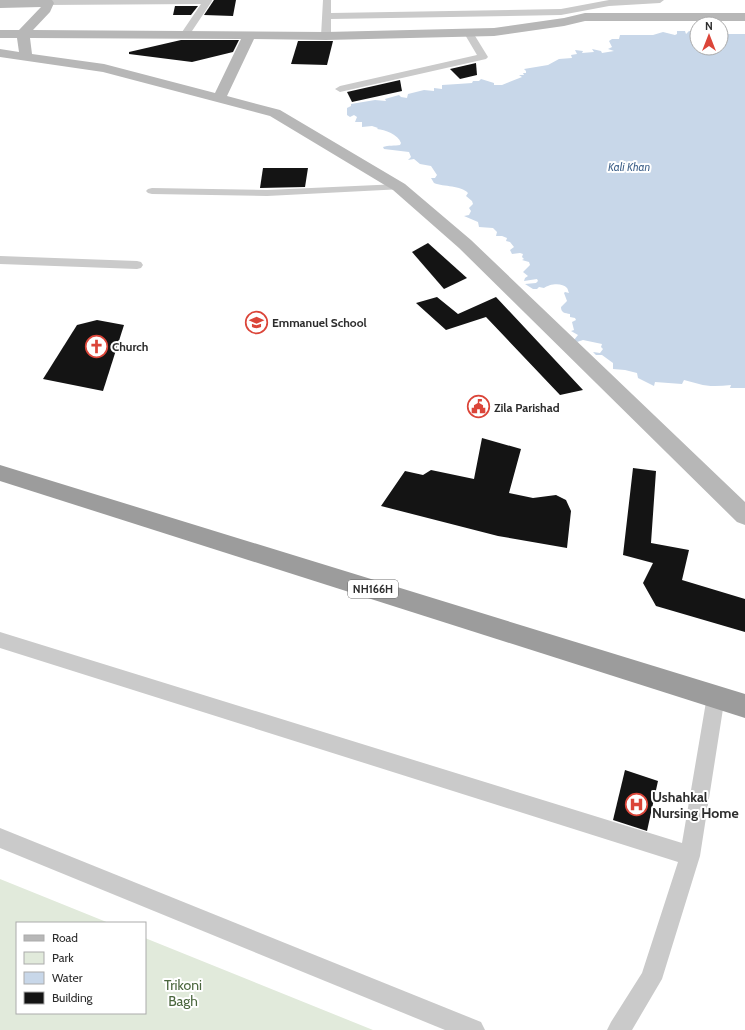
<svg xmlns="http://www.w3.org/2000/svg" width="745" height="1030" font-family="Cabin,sans-serif">
<style>
.green{fill:#e1eadb}
.water{fill:#c8d7e9}
.building{fill:#141414}
.lines{fill:none;stroke-linecap:round;stroke-linejoin:round}
.minor{fill:#cacaca;fill-rule:evenodd}
.secondary{fill:#b7b7b7;fill-rule:evenodd}
.trunk{fill:#9c9c9c;fill-rule:evenodd}
.labels{text-anchor:middle;dominant-baseline:central;stroke-width:4;stroke-linejoin:round;paint-order:stroke}
.far-water-label{font-size:11px;font-style:italic;fill:#40628a;stroke:#fff}
.shield{fill:#fff;stroke:#6c6c6c;stroke-width:1}
.shield-label{font-size:11px;font-weight:bold;fill:#2d2d2d}
.poi-label{font-size:12px;font-weight:bold;fill:#2d2d2d;stroke:#fff;text-anchor:start}
.near-poi-label{font-size:14px;font-weight:bold;fill:#2d2d2d;stroke:#fff;text-anchor:start}
.near-park-label{font-size:14px;fill:#4a663d;stroke:#fff}
</style>
<rect width="100%" height="100%" fill="#fff"/>
<path class="green" d="M0 879 109 923H17V1013H145V938L373 1030H0Z"/>
<path class="water" d="M677 31H685L686 34 689 31 697 32V48H721V31L725 33 724 34H745V388H730L731 385C720 386 709 387 699 384 694 383 689 381 684 380L682 384 655 382 654 386 638 378 637 373 625 370 613 369V363L602 355H596L593 352 600 353 603 349 601 347 602 344 583 340 577 342 574 340 578 335 571 331 574 330 572 322 576 320 575 318 570 317V314C565 313 561 313 561 307L567 301 564 293 565 292 569 293C568 291 568 289 567 288 562 282 549 284 544 288L539 287 537 289H533L525 284 536 283 538 281 537 279 524 281 525 278 528 276 523 272 530 265 529 262 522 260 524 259 522 257 523 254 520 253 512 254 510 250 514 247 510 242 506 241 507 238 502 236H496L497 232 493 228 479 227 478 222 464 216 469 215 471 211 469 208 473 204 472 201 466 196 468 193C461 185 444 187 434 183L431 178H435L437 175 431 166 420 164 414 159 408 160 411 157 409 152 384 149 383 147C388 145 395 146 400 145L401 143C398 134 385 130 377 129L378 128 372 126 362 127V122H355L357 117 354 115 350 117 347 115V108L351 106V104L375 100 386 101 385 99 399 95 401 97 407 98 408 94 424 90 434 91V88L442 89V85C453 84 463 84 472 83L473 81H479L481 79 494 83V85H502L522 77 519 75H524L523 73H526V71L524 69 548 65 559 59 572 58 571 55 577 54 575 50 583 51 582 53 594 52 592 49 601 51 602 53 614 51 608 49 612 47 609 41 612 39H619L620 35H653L663 32 675 35 677 34Z"/>
<g class="building">
<path d="M214 0H236L233 16 204 15Z"/>
<path d="M175 6H198L191 15H173Z"/>
<path d="M181 40H239L233 52 192 62 129 54V52Z"/>
<path d="M298 41H333L327 65 291 64Z"/>
<path d="M476 63 477 75 460 79 450 69Z"/>
<path d="M400 80 402 91 352 102 347 92Z"/>
<path d="M263 168H308L305 187 260 188Z"/>
<path d="M428 243 467 278 444 289 412 252Z"/>
<path d="M437 297 458 314 496 297 583 390 560 395 486 317 446 330 416 303Z"/>
<path d="M97 320 124 325 103 391 43 379 77 325Z"/>
<path d="M482 438 521 449 509 493 533 498 556 495 566 500 571 511 567 548 498 536 381 506 405 471 423 475 431 470 474 479Z"/>
<path d="M633 468 656 471 651 543 689 550 682 580 745 599V632L656 606 643 583 653 563 623 555Z"/>
<path d="M625 770 658 781 647 831 613 820Z"/>
</g>
<g class="lines">
<g class="minor">
<path d="M48 0H212V1L188 37 185 38 180 35 201 4 45 5 44 3 45 1Z"/>
<path d="M323 0H331V13L561 9 609 0H664L660 3 609 6 561 15 331 19V36L326 39 321 36Z"/>
<path d="M469 30 472 31 488 57 486 59 340 92 335 89 340 86 477 55 464 33Z"/>
<path d="M399 184 403 185 405 187 403 189 267 196 152 194 148 193 146 191 148 189 152 188 267 190Z"/>
<path d="M0 256 137 261 141 262 143 265 141 268 137 269 0 264Z"/>
<path d="M0 632 682 843 707 696 709 690 716 688 723 690 725 696 700 856 662 979 632 1030H607L611 1022 642 973 678 862 0 648Z"/>
<path d="M0 828 481 1022 485 1030H445L0 848Z"/>
</g>
<path class="secondary" d="M0 0H52L54 3 50 12 33 30 326 32 494 28 564 18 585 13H745V21H585L564 26 494 36 326 40 254 39 227 96 280 110 405 184 471 240 745 502V525L737 522 459 248 393 190 270 116 103 72 0 57V49L19 52 17 38H0V30H19L41 7 0 8ZM30 38 241 39 215 93 104 64 32 54Z"/>
<path class="trunk" d="M0 465 745 694V718L0 481Z"/>
</g>
<defs>
<symbol id="school-ring" viewBox="-11 -11 22 22"><circle r="9.5" fill="#fff" stroke="#db4539" stroke-width="1.5"/><path d="M0-5L7-2L0 1L-7-2ZM-4 1L0 2.5L4 1V4Q0 6-4 4Z" fill="#db4539"/></symbol>
<symbol id="church-ring" viewBox="-11 -11 22 22"><circle r="9.5" fill="#fff" stroke="#db4539" stroke-width="1.5"/><path d="M-1.2-6h2.4v3.5h3.3v2.4h-3.3V6h-2.4V-.1h-3.3v-2.4h3.3Z" fill="#db4539"/></symbol>
<symbol id="civic-ring" viewBox="-11 -11 22 22"><circle r="9.5" fill="#fff" stroke="#db4539" stroke-width="1.5"/><path d="M-.6-6.5H3V-4.5H.6V-3L4-1V1h2V6H-6V1h2V-1L-.6-3ZM-1.2 2.5V6h2.4V2.5Z" fill="#db4539"/></symbol>
<symbol id="hospital-ring" viewBox="-11 -11 22 22"><circle r="9.5" fill="#fff" stroke="#db4539" stroke-width="1.5"/><path d="M-5-5h3v3.5h4V-5h3V5h-3V1.5h-4V5h-3Z" fill="#db4539"/></symbol>
</defs>
<g fill-rule="evenodd">
<use href="#school-ring" x="244" y="310" width="25" height="25"/>
<use href="#church-ring" x="84" y="334" width="25" height="25"/>
<use href="#civic-ring" x="466" y="394" width="25" height="25"/>
<use href="#hospital-ring" x="624" y="792" width="25" height="25"/>
</g>
<g class="labels">
<g class="far-water-label">
<text x="629" y="167">Kali Khan</text>
</g>
<rect class="shield" x="348" y="580" width="50" height="18" rx="3"/>
<g class="shield-label">
<text x="373" y="589">NH166H</text>
</g>
<g class="poi-label">
<text x="272" y="322">Emmanuel School</text>
<text x="112" y="346">Church</text>
<text x="494" y="407">Zila Parishad</text>
</g>
<g class="near-poi-label">
<text x="652" y="797">Ushahkal<tspan x="652" dy="16">Nursing Home</tspan></text>
</g>
<g class="near-park-label">
<text x="183" y="985">Trikoni<tspan x="183" dy="16">Bagh</tspan></text>
</g>
</g>
<rect x="16" y="922" width="130" height="92" fill="#ffffff" stroke="#ababab"/>
<rect x="24" y="935" width="20" height="6" fill="#b7b7b7" stroke="#ababab"/>
<text x="52" y="942" font-size="12" fill="#2d2d2d">Road</text>
<rect x="24" y="952" width="20" height="12" fill="#e1eadb" stroke="#ababab"/>
<text x="52" y="962" font-size="12" fill="#2d2d2d">Park</text>
<rect x="24" y="972" width="20" height="12" fill="#c8d7e9" stroke="#ababab"/>
<text x="52" y="982" font-size="12" fill="#2d2d2d">Water</text>
<rect x="24" y="992" width="20" height="12" fill="#141414" stroke="#ababab"/>
<text x="52" y="1002" font-size="12" fill="#2d2d2d">Building</text>
<g transform="translate(709 36)"><circle r="19" fill="#ffffff" stroke="#ababab"/>
<path d="M0-3L7 15L0 10L-7 15Z" fill="#db4539"/>
<text y="-6" font-size="11" font-weight="bold" text-anchor="middle" fill="#2d2d2d">N</text>
</g>
</svg>
